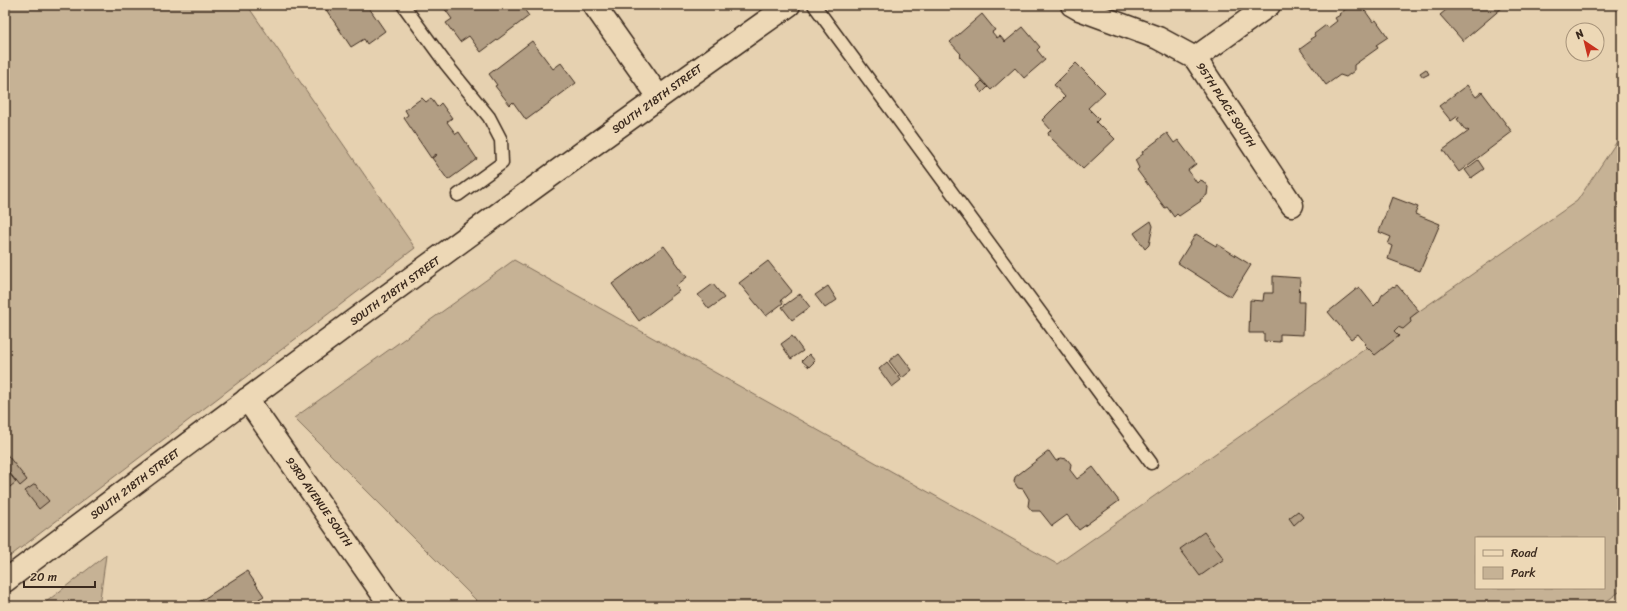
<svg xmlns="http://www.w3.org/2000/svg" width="1627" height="611" font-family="Sriracha,sans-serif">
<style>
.green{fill:#c6b295;stroke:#806e5a;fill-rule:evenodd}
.building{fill:#b19d83;stroke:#3b2a1e}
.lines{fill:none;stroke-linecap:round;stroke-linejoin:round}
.lane-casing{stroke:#3b2a1e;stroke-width:15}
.street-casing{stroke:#3b2a1e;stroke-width:25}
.secondary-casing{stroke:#3b2a1e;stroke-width:25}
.lane{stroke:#edd8b6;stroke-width:12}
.street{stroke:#edd8b6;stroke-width:22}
.secondary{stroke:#edd8b6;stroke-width:22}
.labels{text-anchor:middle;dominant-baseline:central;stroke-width:4;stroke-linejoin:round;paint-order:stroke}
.street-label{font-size:11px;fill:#3b2a1e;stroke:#edd8b6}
</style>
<rect width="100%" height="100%" fill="#e6d1b0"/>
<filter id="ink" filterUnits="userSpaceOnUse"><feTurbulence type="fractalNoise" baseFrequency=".025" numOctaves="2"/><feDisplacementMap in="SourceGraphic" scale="8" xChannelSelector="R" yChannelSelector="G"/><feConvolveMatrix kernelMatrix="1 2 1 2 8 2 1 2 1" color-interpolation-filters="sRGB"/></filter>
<g filter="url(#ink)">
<g class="green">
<path d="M5 5H247L415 248 5 560Z"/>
<path d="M1622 134V590L1600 606H482L294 418 514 260 1057 564 1577 201ZM1476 538H1604V588H1476Z"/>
<path d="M106 555 99 606H41Z"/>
</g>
<g class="building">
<path d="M323 5H367L385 31 367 44 364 39 351 47Z"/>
<path d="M447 5H521L529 16 481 52 469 36 460 42 446 23 452 19 444 8Z"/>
<path d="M1352 5H1361L1373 22 1376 20 1388 37 1376 45 1378 48 1354 65V71L1346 77 1340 75 1326 85 1300 49 1311 41 1310 39 1315 36 1314 34 1326 25 1328 28 1337 21 1335 18 1340 15 1339 14Z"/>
<path d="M1450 5H1501L1503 7 1463 41 1440 15 1451 6Z"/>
<path d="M982 14 995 30 992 32 997 38 1000 36 1005 42 1023 27 1040 47 1037 50 1045 60 1024 78 1015 68 991 90 959 56 961 54 950 42Z"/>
<path d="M532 41 553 69 561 63 576 83 526 120 513 102 510 105 495 86 497 85 489 74Z"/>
<path d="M1076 63 1105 92 1088 108 1099 119 1096 122 1101 127 1102 126 1115 139 1083 169 1049 136 1048 133 1051 130 1042 120 1065 97 1054 85Z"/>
<path d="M1426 69 1429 74 1423 77 1420 73Z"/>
<path d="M982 81 988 87 982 93 977 86Z"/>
<path d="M1467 85 1476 97 1482 92 1512 132 1459 172 1443 150 1469 131 1468 130 1466 131 1457 119 1459 118 1458 116 1451 121 1439 106Z"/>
<path d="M422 98 426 102 431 98 437 107 441 103 452 118 447 122 456 134 459 132 477 159 448 180 432 158 437 155 436 154 431 158 404 118 408 115 405 110Z"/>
<path d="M1167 133 1174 143 1178 140 1196 164 1188 170 1197 183 1200 180 1203 181 1208 187 1207 195 1200 200 1201 201 1179 216 1177 214 1174 217 1167 207 1165 208 1137 170 1139 168 1135 160 1143 154 1142 152Z"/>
<path d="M1478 160 1484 169 1471 178 1465 170Z"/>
<path d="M1392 197 1418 207 1415 214 1440 224 1420 271 1388 259 1392 246 1388 244 1391 237 1379 232Z"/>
<path d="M1151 221 1153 226 1149 245 1145 249 1134 233Z"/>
<path d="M1196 234 1216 246 1217 244 1251 265 1231 297 1178 263Z"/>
<path d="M664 246 687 277 676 286 679 291 639 321 612 284Z"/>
<path d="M768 261 792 291 781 300 783 303 766 316 739 283Z"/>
<path d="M1273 276 1300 278 1299 302H1304L1303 335 1280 334V342L1264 341V333H1249L1250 300 1263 301 1264 293H1273Z"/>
<path d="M713 284 724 298 709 309 698 295Z"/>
<path d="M1397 285 1419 311 1410 318 1411 322 1403 329 1398 327 1394 331 1399 336 1375 355 1364 344 1365 343 1358 334 1351 339 1328 312 1359 287 1374 306 1379 301 1382 295 1393 286 1394 287Z"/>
<path d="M828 286 837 300 825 308 815 295Z"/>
<path d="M800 294 810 307 792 320 782 307Z"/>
<path d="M792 336 803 351 791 359 781 344Z"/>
<path d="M899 353 912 370 902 378 889 361Z"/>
<path d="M809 354 815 361 809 367 802 361Z"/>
<path d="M887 362 901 380 892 387 879 369Z"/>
<path d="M1049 451 1056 461 1061 458 1067 459 1071 464 1070 470 1077 479 1093 467 1119 501 1079 530 1067 515 1052 526 1040 511H1032L1028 506 1029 499 1023 489 1018 488 1014 482 1015 477Z"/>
<path d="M5 452 27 480 20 486 5 467Z"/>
<path d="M5 468 16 482 5 491Z"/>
<path d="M35 484 49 501 39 509 25 491Z"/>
<path d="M1298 511 1303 517 1294 525 1289 518Z"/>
<path d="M1204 532 1224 559 1200 576 1180 549Z"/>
<path d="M247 571 264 596 259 599 264 606H202L199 602Z"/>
</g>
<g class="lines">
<defs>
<g id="lane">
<path d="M403 5 446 64 489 117 501 140 502 163 458 195"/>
<path d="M814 5 1151 463"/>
</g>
<g id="street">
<path d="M594 5 659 97"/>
<path d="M1072 5 1079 9 1158 38 1195 58 1292 205"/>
<path d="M1195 58 1269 5"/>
<path d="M247 399 391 606"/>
</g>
<path id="secondary" d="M5 581C264 386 524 192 789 5"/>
</defs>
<use href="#lane" class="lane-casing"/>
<use href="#street" class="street-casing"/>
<use href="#secondary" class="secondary-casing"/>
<use href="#lane" class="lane"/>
<use href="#street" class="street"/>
<use href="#secondary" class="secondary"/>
</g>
</g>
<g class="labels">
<g class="street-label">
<text transform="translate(657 99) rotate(-36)">SOUTH 218TH STREET</text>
<text transform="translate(1226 105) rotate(57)">95TH PLACE SOUTH</text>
<text transform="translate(395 291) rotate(-36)">SOUTH 218TH STREET</text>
<text transform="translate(135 484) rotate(-37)">SOUTH 218TH STREET</text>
<text transform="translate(319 502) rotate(55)">93RD AVENUE SOUTH</text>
</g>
</g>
<rect width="1627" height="611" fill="none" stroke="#edd8b6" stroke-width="20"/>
<rect x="10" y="10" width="1607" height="591" fill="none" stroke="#3b2a1e" stroke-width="1.5" filter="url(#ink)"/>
<rect x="1475" y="537" width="130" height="52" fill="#edd8b6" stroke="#a69279"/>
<rect x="1483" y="550" width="20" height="6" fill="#edd8b6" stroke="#a69279"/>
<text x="1511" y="557" font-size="12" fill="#3b2a1e">Road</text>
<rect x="1483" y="567" width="20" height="12" fill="#c6b295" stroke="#a69279"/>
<text x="1511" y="577" font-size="12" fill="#3b2a1e">Park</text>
<g transform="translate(1585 42) rotate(325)"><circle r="19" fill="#edd8b6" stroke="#a69279"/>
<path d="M0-3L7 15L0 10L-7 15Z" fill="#c8321e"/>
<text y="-6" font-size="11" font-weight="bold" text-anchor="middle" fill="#3b2a1e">N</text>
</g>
<path d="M24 581v6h71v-6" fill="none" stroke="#3b2a1e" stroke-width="2"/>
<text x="30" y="581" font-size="12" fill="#3b2a1e" stroke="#edd8b6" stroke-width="3" paint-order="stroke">20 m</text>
</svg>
